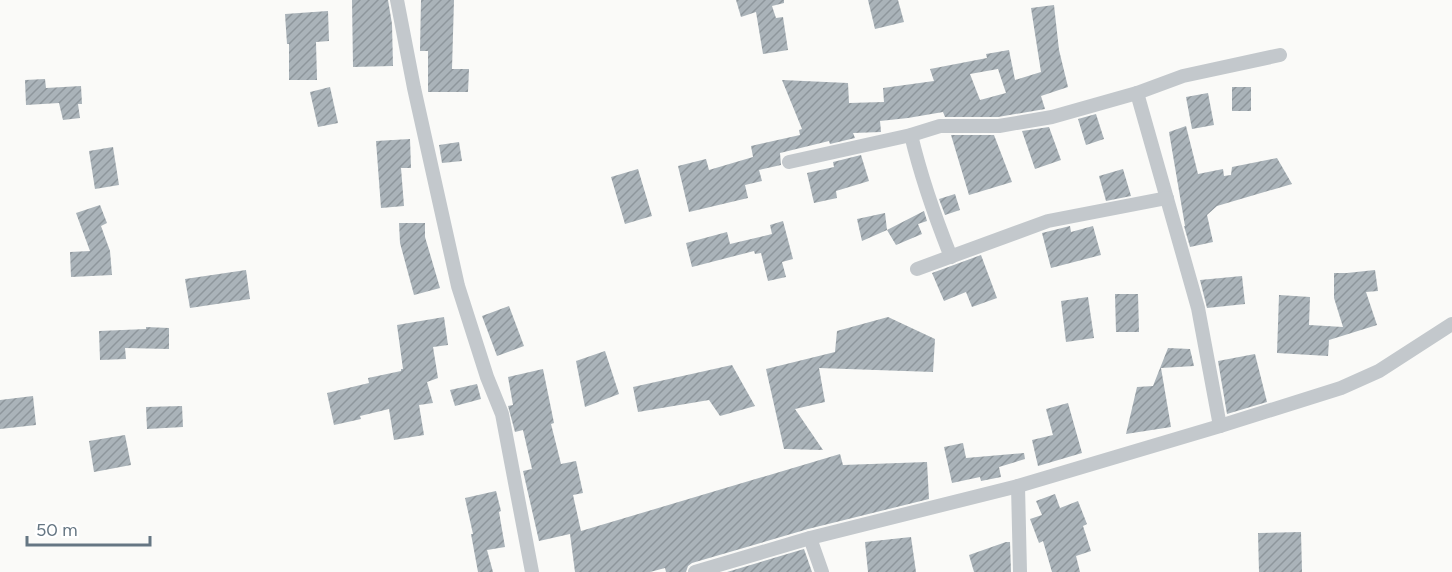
<svg xmlns="http://www.w3.org/2000/svg" width="1452" height="572" font-family="Figtree,sans-serif">
<style>
.building{fill:url(#building-hatch);fill-rule:evenodd}
.lines{fill:none;stroke-linecap:round;stroke-linejoin:round}
.minor{stroke:#c3c8cc;stroke-width:14}
</style>
<defs>
<pattern id="building-hatch" width="6" height="6" patternUnits="userSpaceOnUse" patternTransform="scale(1.5)"><rect width="6" height="6" fill="#aab3b9"/><path d="M-1 1l2-2M0 6l6-6M5 7l2-2" fill="none" stroke="#8e969c"/></pattern>
</defs>
<rect width="100%" height="100%" fill="#fafaf8"/>
<g class="building">
<path d="M352 0H388L392 24 393 66 353 67Z"/>
<path d="M421 0H454L452 69H469L468 92H428V51H420Z"/>
<path d="M736 0H784V3L772 6 776 18 783 17 788 50 763 54 756 12 741 17Z"/>
<path d="M868 0H898L904 22 875 29Z"/>
<path d="M1054 5 1059 50 1068 87 1041 96 1045 109 998 117H945L943 112 908 118 880 121 881 132 853 133 855 138 830 144 829 141 780 153 781 165 759 170 762 181 745 185 748 198 689 212 678 166 706 159 709 170 753 157 751 146 800 135 799 130 802 129 782 80 848 83 849 103 884 102 883 88 934 81 930 69 987 58 986 54 1009 50 1015 80 1041 72 1031 8ZM998 69 1006 93 980 100 970 74Z"/>
<path d="M328 11 329 41 316 42 317 80H289V44H287L285 14Z"/>
<path d="M45 79 46 88 81 86 82 104H78L80 118 63 120 59 103 26 105 25 80Z"/>
<path d="M330 87 338 123 318 127 310 92Z"/>
<rect x="1232" y="87" width="19" height="24"/>
<path d="M1208 93 1214 125 1192 129 1186 97Z"/>
<path d="M1096 114 1104 139 1086 145 1078 119Z"/>
<path d="M1186 126 1198 174 1223 169 1224 176 1231 175 1232 167 1277 158 1292 184 1217 206 1207 215 1213 242 1190 247 1184 226H1185L1169 132Z"/>
<path d="M1049 127 1061 160 1035 169 1022 131Z"/>
<path d="M951 135H994L1012 182 969 195Z"/>
<path d="M410 139 411 168H401L404 206 381 208 376 141Z"/>
<path d="M459 142 462 161 442 163 439 145Z"/>
<path d="M113 147 119 185 95 189 89 151Z"/>
<path d="M861 155 869 181 836 191 837 198 814 203 807 173 834 167 833 162Z"/>
<path d="M638 169 652 216 625 224 611 177Z"/>
<path d="M1123 169 1131 196 1106 201 1099 176Z"/>
<path d="M955 194 960 210 945 215 939 199Z"/>
<path d="M100 205 107 223 101 226 110 251 112 275 71 277 70 252 90 251 76 213Z"/>
<path d="M924 211 927 221 918 224 922 234 896 245 887 230Z"/>
<path d="M885 213 887 230 862 241 857 219Z"/>
<path d="M783 221 793 259 782 262 786 277 768 281 761 253 755 254 754 251 692 267 686 243 727 232 730 244 772 234 770 225Z"/>
<path d="M399 223H425V237L440 288 414 295 400 243Z"/>
<path d="M1070 226 1071 232 1093 226 1101 255 1051 268 1042 233Z"/>
<path d="M981 255 997 298 972 307 966 292 944 301 932 273Z"/>
<path d="M246 270 250 299 190 308 185 279Z"/>
<path d="M1375 270 1378 291 1366 292 1377 325 1329 340 1328 356 1277 353 1279 295 1310 297 1309 325 1343 327 1334 298V273H1347Z"/>
<path d="M1242 276 1245 304 1207 308 1200 280Z"/>
<path d="M1115 294H1138L1139 332H1116Z"/>
<path d="M1088 297 1094 338 1066 342 1061 301Z"/>
<path d="M509 306 524 346 497 356 482 316Z"/>
<path d="M444 317 448 345 433 347 438 378 427 382 433 403 419 405 424 435 394 440 389 409 360 416 361 419 334 425 327 393 369 383 368 378 401 371V369H403L397 325Z"/>
<path d="M888 317 935 339 933 372 819 368 825 402 795 409 823 450 784 449 766 369 835 352 837 331Z"/>
<path d="M146 327 169 328V349L125 348 126 359 100 360 99 331 146 329Z"/>
<path d="M1168 348 1190 349 1194 366 1161 368 1171 427 1126 434 1137 387 1153 386Z"/>
<path d="M605 351 619 394 585 407 576 361Z"/>
<path d="M1255 354 1267 402 1227 414 1218 361Z"/>
<path d="M732 365 755 406 720 416 709 400 638 412 633 387Z"/>
<path d="M543 369 554 423 551 424 561 464 576 461 583 493 573 495 581 531 840 454 843 465 927 462 929 499 808 529 692 563 688 566 686 572H666L665 568 650 572H575L570 534 539 541 523 471 532 469 523 430 515 432 508 406 513 405 508 377Z"/>
<path d="M477 384 481 399 455 406 450 390Z"/>
<path d="M33 396 36 425 0 429V400Z"/>
<path d="M1068 403 1082 453 1038 466 1032 440 1053 435 1046 409Z"/>
<path d="M182 406 183 427 147 429 146 407Z"/>
<path d="M125 435 131 465 94 472 89 441Z"/>
<path d="M963 443 966 458 1024 453 1025 459 999 467 1001 477 981 481 980 477 952 483 944 447Z"/>
<path d="M496 491 501 511 499 512 505 547 487 550 493 572H478L471 534H473L465 498Z"/>
<path d="M1055 494 1060 508 1078 501 1087 524 1083 526 1091 551 1076 556 1080 572H1052L1043 541 1039 543 1030 519 1042 515 1036 501Z"/>
<path d="M1301 532 1302 572H1259L1258 533Z"/>
<path d="M911 537 916 572H868L865 542Z"/>
<path d="M1006 542H1010L1011 572H974L969 555Z"/>
<path d="M804 549 812 572H727Z"/>
</g>
<g class="lines">
<g class="minor">
<path d="M397 0 414 88 458 286 487 377 502 414 532 572"/>
<path d="M1137 93 1198 308 1220 426"/>
<path d="M911 135C921 177 935 217 951 257"/>
<path d="M789 162 911 135 940 126H999L1052 117 1137 93 1183 76 1280 55"/>
<path d="M917 269 1048 221 1167 198"/>
<path d="M1018 486 1020 572"/>
<path d="M810 538 822 572"/>
<path d="M695 572 810 538 1018 486 1220 426 1341 388 1379 371 1452 324"/>
</g>
</g>
<path d="M27 536v9h123v-9" fill="none" stroke="#657683" stroke-width="3"/>
<text x="36" y="536" font-size="18" fill="#657683" stroke="#ffffff" stroke-width="4.5" paint-order="stroke">50 m</text>
</svg>
